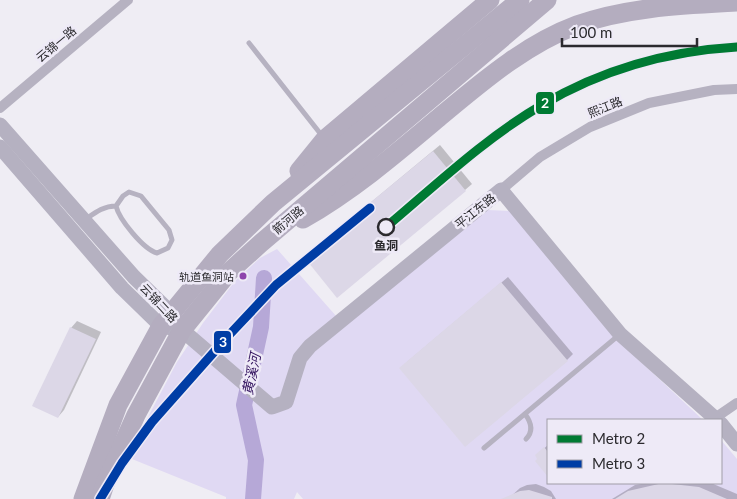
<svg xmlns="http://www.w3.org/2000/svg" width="737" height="499" font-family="Lato,'Noto Sans SC',sans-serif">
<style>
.green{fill:#e0d9f3}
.shadow{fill:#0003}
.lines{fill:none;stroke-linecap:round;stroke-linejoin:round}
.river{stroke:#b6a8d7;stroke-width:16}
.building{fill:#dcd7e7}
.lane{stroke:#b6b2c1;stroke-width:5}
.street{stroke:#b6b2c1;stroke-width:10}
.secondary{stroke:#b5b1c1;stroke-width:15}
.highway{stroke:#b4adbf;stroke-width:19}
.metro-1-casing{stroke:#eeeaf7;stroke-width:12}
.metro-2-casing{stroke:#eeeaf7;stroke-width:12}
.metro-1{stroke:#007a33;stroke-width:9}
.metro-2{stroke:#003da5;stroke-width:9}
.stop-dot{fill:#eeeaf7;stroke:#2b2a2e;stroke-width:2.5}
.bus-dot{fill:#8e44ad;stroke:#eeeaf7;stroke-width:2}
.labels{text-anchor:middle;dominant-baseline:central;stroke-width:5;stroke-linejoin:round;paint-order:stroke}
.bus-label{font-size:11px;fill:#2b2a2e;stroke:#eeeaf7;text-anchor:end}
.street-label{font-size:12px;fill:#2b2a2e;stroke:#eeeaf7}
.stop-label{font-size:12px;font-weight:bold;fill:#2b2a2e;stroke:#eeeaf7}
.water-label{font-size:14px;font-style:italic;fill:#361661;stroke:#eeeaf7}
.line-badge{stroke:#eeeaf7;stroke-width:2}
.badge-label{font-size:14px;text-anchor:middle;font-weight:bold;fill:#fff}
</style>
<rect width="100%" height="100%" fill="#efedf4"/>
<path class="green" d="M487 210 511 211 610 333 703 420H548V483H721V440L737 459V499H303L297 492 294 499H226V497L127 457 177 362 203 323 235 281 260 258 277 249 344 325Z"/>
<g class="shadow">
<path d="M440 145 472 184 465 190 305 257Z"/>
<path d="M508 277 573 354 567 360 407 362Z"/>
<path d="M77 321 101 332 64 410 58 417 71 328Z"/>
<path d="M548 445V475L537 461 541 451Z"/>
<path d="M647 483H711L737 494V499H612L635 485Z"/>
<path d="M536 484 544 487 551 491 556 499H508L520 488 527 485Z"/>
</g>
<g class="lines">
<path class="river" d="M253 499 256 460 244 405 261 327 264 278"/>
</g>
<g class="building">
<path d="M433 151 466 191 337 298 304 257Z"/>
<path d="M501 282 568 361 465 447 399 368Z"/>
<path d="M70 327 96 339 58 418 32 406Z"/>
<path d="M544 447 548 452V477L535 461 537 459 535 455Z"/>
<path d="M663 483 699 487 727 499H615L628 491Z"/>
<path d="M529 490 552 497V499H501L520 491Z"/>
</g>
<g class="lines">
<g class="lane">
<path d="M249 43 323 137"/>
<path d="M86 219C96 212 104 206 116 206 119 219 143 249 157 253L168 248 172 240 169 230 141 196 129 192 123 196 116 206"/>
<path d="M525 414C531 422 534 431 526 439"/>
<path d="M484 448 619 335"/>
</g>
<g class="street">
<path d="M0 108 128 0"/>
<path d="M501 190 540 157 590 127 649 103 714 90 737 89"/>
<path d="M715 418 737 403"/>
</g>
<g class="secondary">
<path d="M0 125 134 277 171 313 182 330 272 407 286 402 300 358 310 346 501 190 620 334 717 420"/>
<path d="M0 147 122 288 161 326 171 328"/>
<path d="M721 424 737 444"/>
</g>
<g class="highway">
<path d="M299 171 325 139 490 0"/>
<path d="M303 219C354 190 398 152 442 115 483 81 526 44 577 25 628 7 683 5 737 2"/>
<path d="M83 499 118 405 161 326 220 254 273 203 520 0"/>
<path d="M100 499 105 484 136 415 182 330 229 272 261 243 547 0"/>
</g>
<defs>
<path id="metro-1" d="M386 227C436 185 485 138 542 105 601 70 669 51 737 47"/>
<path id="metro-2" d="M100 499 122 463 152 422 230 334 276 285 370 208"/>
</defs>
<use href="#metro-1" class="metro-1-casing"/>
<use href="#metro-2" class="metro-2-casing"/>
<use href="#metro-1" class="metro-1"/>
<use href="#metro-2" class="metro-2"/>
</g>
<circle class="stop-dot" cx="386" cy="227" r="8"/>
<circle class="bus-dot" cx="243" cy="276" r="4.5"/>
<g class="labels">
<g class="bus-label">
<text x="234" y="276">轨道鱼洞站</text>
</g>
<g class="street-label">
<text transform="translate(56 44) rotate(-40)">云锦一路</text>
<text transform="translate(605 107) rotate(-22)">熙江路</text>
<text transform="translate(475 211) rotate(-39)">平江东路</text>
<text transform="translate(288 220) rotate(-40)">箭河路</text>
<text transform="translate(159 303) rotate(47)">云锦二路</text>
</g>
<g class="stop-label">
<text x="386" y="245">鱼洞</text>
</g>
<g class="water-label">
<text transform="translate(251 374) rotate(-78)">黄溪河</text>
</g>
</g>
<g class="line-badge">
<rect x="535" y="91" width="20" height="24" rx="5" fill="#007a33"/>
<rect x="213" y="330" width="19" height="24" rx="5" fill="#003da5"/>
</g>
<g class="badge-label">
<text x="545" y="108">2</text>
<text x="223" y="347">3</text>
</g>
<rect x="547" y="419" width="175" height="65" fill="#eeeaf7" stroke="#a09da7"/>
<rect x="557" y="435" width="25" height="8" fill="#007a33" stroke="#a09da7"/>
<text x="592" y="444" font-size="15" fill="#2b2a2e">Metro 2</text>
<rect x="557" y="460" width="25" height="8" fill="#003da5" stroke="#a09da7"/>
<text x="592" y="469" font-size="15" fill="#2b2a2e">Metro 3</text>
<path d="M562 38v8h135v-8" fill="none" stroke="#2b2a2e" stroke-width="2.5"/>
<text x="570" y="38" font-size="15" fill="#2b2a2e" stroke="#eeeaf7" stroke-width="4" paint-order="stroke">100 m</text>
</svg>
